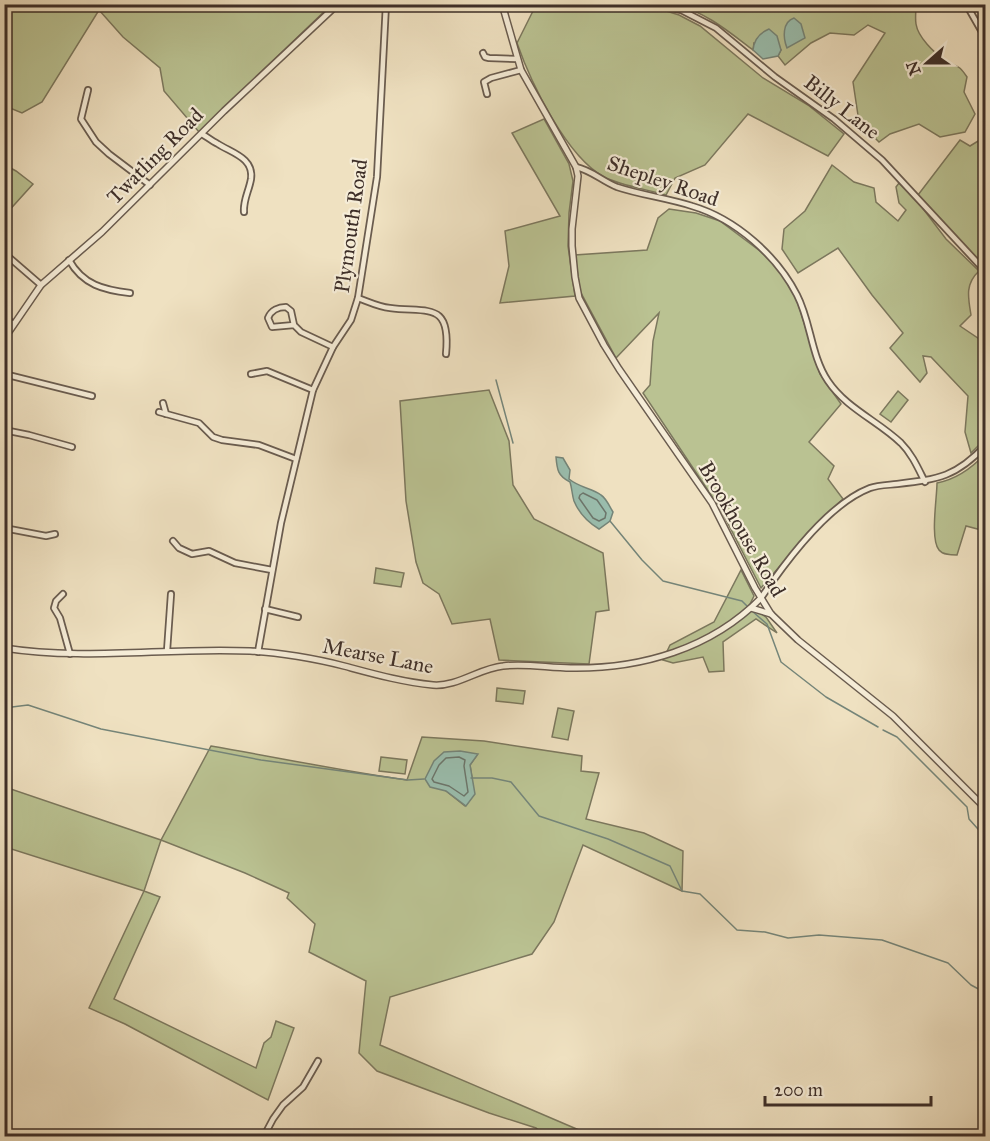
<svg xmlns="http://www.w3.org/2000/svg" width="990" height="1141" font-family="'IM FELL Great Primer',serif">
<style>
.green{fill:#bac292;stroke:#7c785e;stroke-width:1.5;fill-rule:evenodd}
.water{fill:#9abeae;stroke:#758579;stroke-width:1.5}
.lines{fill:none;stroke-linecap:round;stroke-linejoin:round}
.shore{stroke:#6c766c;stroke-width:1.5}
.stream{stroke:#758579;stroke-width:1.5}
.minor-casing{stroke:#6a5c4f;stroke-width:8}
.tertiary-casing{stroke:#6a5c4f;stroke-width:8}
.minor{stroke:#f5ecd7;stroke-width:4.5}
.tertiary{stroke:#f5ecd7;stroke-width:5}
.labels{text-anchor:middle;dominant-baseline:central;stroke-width:4.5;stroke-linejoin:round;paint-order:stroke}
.street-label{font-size:21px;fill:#3e2f29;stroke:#f5ecd7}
</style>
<rect width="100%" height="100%" fill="#efe1c1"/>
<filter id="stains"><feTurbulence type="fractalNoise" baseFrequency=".00333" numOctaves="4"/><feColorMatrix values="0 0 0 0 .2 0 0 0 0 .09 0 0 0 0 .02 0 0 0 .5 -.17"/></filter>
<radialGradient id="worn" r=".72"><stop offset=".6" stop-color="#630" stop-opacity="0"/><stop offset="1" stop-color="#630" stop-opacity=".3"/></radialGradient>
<g class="green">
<path d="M877 4V7L879 5H916C916 11 915 18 916 24 918 37 934 53 945 60 958 69 957 62 967 77L964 92 975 114 965 132 940 137 919 124 890 134 879 142 859 122 853 82 885 33 868 25 854 35 830 33 811 43 785 65 778 56 781 50 754 43 753 50C729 32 706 12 676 5Z"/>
<path d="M4 5H331L199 132 164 91 160 68 123 37 99 10 42 102 22 113 5 106Z"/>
<path d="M536 5 663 10 679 15 700 26 763 78 808 105 844 134 828 156 748 114 705 165 675 178 666 195C649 190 619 185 604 177 566 156 531 83 517 43Z"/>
<path d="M544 119 569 164 573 181 569 213 568 246 575 296 500 303 509 266 505 231 560 216 512 133Z"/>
<path d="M983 138H986L985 267 918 195 960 140 970 146Z"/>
<path d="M5 165 16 171 33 184 5 215Z"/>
<path d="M832 165 854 182 874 188 876 202 898 221 906 210 899 203 896 187 899 183 915 198 946 239 979 271C965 284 968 297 971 315L960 326 985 343V439L971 453 965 432 968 396 931 357 923 356 927 373 920 382 890 348 903 333 872 295 838 248 798 273 782 249 784 229 805 211Z"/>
<path d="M669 209 696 213 720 221 760 251 778 268 796 297 820 374 841 404 809 442 834 466 828 479 843 499 817 523 761 588 721 510 643 393 650 385 653 341 659 313 616 358 580 291 575 255 647 250 658 218Z"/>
<path d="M489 390 509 441 513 485 534 519 603 553 609 610 596 612 589 664 499 660 490 619 452 624 439 594 423 583 416 562 406 501 400 401Z"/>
<path d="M898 391 908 400 891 422 880 414Z"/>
<path d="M985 454V531L966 526 957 555C951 555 943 555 939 550 930 539 937 498 937 483 957 479 972 468 985 454Z"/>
<path d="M376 568 404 573 401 587 374 583Z"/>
<path d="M741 570 754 596 749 606 766 617 777 633 756 619 723 642 724 671 709 672 703 657 673 663 663 660 670 645 714 622Z"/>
<path d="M497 688 525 691 523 704 496 701Z"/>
<path d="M558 708 574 711 568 740 552 737Z"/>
<path d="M422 737 484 741 582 756 581 771 599 773 586 819 644 833 683 851 682 891 583 845 554 922 532 954 390 997 380 1045 593 1136H545L536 1128 489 1113 377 1071 359 1053 366 981 309 952 315 924 287 898 289 893 245 873 161 840 144 891 160 897 114 999 256 1068 264 1043 271 1037 276 1021 294 1028 268 1100 125 1024 89 1008 144 891 5 847V787L161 840 211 746C276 757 341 771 407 780ZM477 755 470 765 472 778 465 806 446 791Z"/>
<path d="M381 757 407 760 405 774 379 771Z"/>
</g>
<g class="water">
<path d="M794 18 801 24 805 38 787 48C783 38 782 22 794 18Z"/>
<path d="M769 29 777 36 781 50 778 56 763 59 753 50C754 40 759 33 769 29Z"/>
<path d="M556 457 563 458 570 470 569 479C580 488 592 488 601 495 606 498 610 507 613 512L610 521 599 529C589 523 579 513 574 501 572 495 572 488 570 482 558 476 557 470 556 457Z"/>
<path d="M460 751 478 754 470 765 475 794 466 806 446 791 430 787 425 779 434 761 444 752Z"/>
</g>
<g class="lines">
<g class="shore">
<path d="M583 493 597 500 606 513 605 518 599 521 593 518 579 498 580 495Z"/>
<path d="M459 757 465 760 464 766 468 792 464 796 449 786 434 782 432 779 439 765 446 758Z"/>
</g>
<g class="stream">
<path d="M496 380 513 443"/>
<path d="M610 521 642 560 663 581 742 601 747 606"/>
<path d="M752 611 767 624 781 662 826 697 878 727"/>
<path d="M4 708 28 705 101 729 261 760 408 780 424 779"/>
<path d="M883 730 897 737 967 807 969 819 986 838"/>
<path d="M471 778H492L511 782 539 816 608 839 670 866 682 891 700 894 737 930 765 932 788 938 819 935 882 940 948 963 971 985 986 993"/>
</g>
<defs>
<g id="minor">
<path d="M652 4 681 10 716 28 775 77 834 119 882 160 986 272"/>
<path d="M966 4 986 39"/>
<path d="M483 53 485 57 489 58 517 59"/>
<path d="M88 90 81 119 96 142 109 154 150 185"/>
<path d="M487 94 484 82 491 78 521 70"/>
<path d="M202 134C207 137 212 141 218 144 232 153 254 158 251 179 249 191 243 200 244 212"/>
<path d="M576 167C591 170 602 181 617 187 641 195 667 198 692 206 736 219 777 256 797 295 811 322 811 356 828 381 846 408 878 421 901 443 912 454 918 468 925 482"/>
<path d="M4 253 41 285"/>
<path d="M69 260C83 285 104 290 130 293"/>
<path d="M358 298C369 302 379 307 390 308 428 313 451 301 446 354"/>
<path d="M4 317 13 324"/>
<path d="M294 325 291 311 286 307C279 307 271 310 268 318L272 327 294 325 301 332 333 347"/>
<path d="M4 374 92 396"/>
<path d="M251 374 267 371 313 390"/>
<path d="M163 403 166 414"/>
<path d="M159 412 199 423 213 437 222 440 259 445 296 459"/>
<path d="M4 430 29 435 72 447"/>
<path d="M4 528 46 536 55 534"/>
<path d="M173 541 179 548 192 554 209 551 235 563 272 570"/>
<path d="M63 594 56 601 54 608 60 618 70 654"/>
<path d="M761 598C786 561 828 504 870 488 878 485 888 485 897 484 939 479 956 477 986 445"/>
<path d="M265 609 298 617"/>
<path d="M167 651 171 594"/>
<path d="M258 652 281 523 313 390 333 347 351 320 358 298 377 177 386 4"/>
<path d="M264 1136 273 1119 283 1105 303 1087 318 1061"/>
</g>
<g id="tertiary">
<path d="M502 4 521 70 576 167 578 176 572 229V246L575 277 579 298 604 345 619 369 712 503 755 588 771 614 798 640 893 716 986 809"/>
<path d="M4 339 41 285 102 232 224 111 338 4"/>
<path d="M751 608 771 614"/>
<path d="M4 648C86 661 168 647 250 651 277 652 318 659 344 666 374 674 402 682 433 685 457 687 480 668 503 666 525 663 549 668 571 668 641 669 711 649 761 598"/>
</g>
</defs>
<use href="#minor" class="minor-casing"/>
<use href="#tertiary" class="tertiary-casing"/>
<use href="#minor" class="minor"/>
<use href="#tertiary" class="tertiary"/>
</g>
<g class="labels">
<g class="street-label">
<text transform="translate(842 107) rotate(38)">Billy Lane</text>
<text transform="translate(155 156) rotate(-45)">Twatling Road</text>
<text transform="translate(663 181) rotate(19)">Shepley Road</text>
<text transform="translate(351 226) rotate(-82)">Plymouth Road</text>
<text transform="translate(742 529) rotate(60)">Brookhouse Road</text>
<text transform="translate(378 656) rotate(11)">Mearse Lane</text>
</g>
</g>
<rect width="990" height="1141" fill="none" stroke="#efe1c1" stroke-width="24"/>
<rect x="6" y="6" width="978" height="1129" fill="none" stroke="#3e2f29" stroke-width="3"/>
<rect x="12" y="12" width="966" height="1117" fill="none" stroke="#3e2f29" stroke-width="1.5"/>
<g transform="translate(927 63) rotate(249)" stroke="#f5ecd7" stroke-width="4.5" paint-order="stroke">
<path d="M0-4.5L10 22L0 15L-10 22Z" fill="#3e2f29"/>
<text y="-9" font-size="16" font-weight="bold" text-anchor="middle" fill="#3e2f29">N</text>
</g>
<path d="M765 1096v9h166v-9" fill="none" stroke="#3e2f29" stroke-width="3"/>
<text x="774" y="1096" font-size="18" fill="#3e2f29" stroke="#f5ecd7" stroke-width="4.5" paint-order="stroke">200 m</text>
<rect width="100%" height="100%" filter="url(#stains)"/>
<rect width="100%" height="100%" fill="url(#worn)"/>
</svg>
